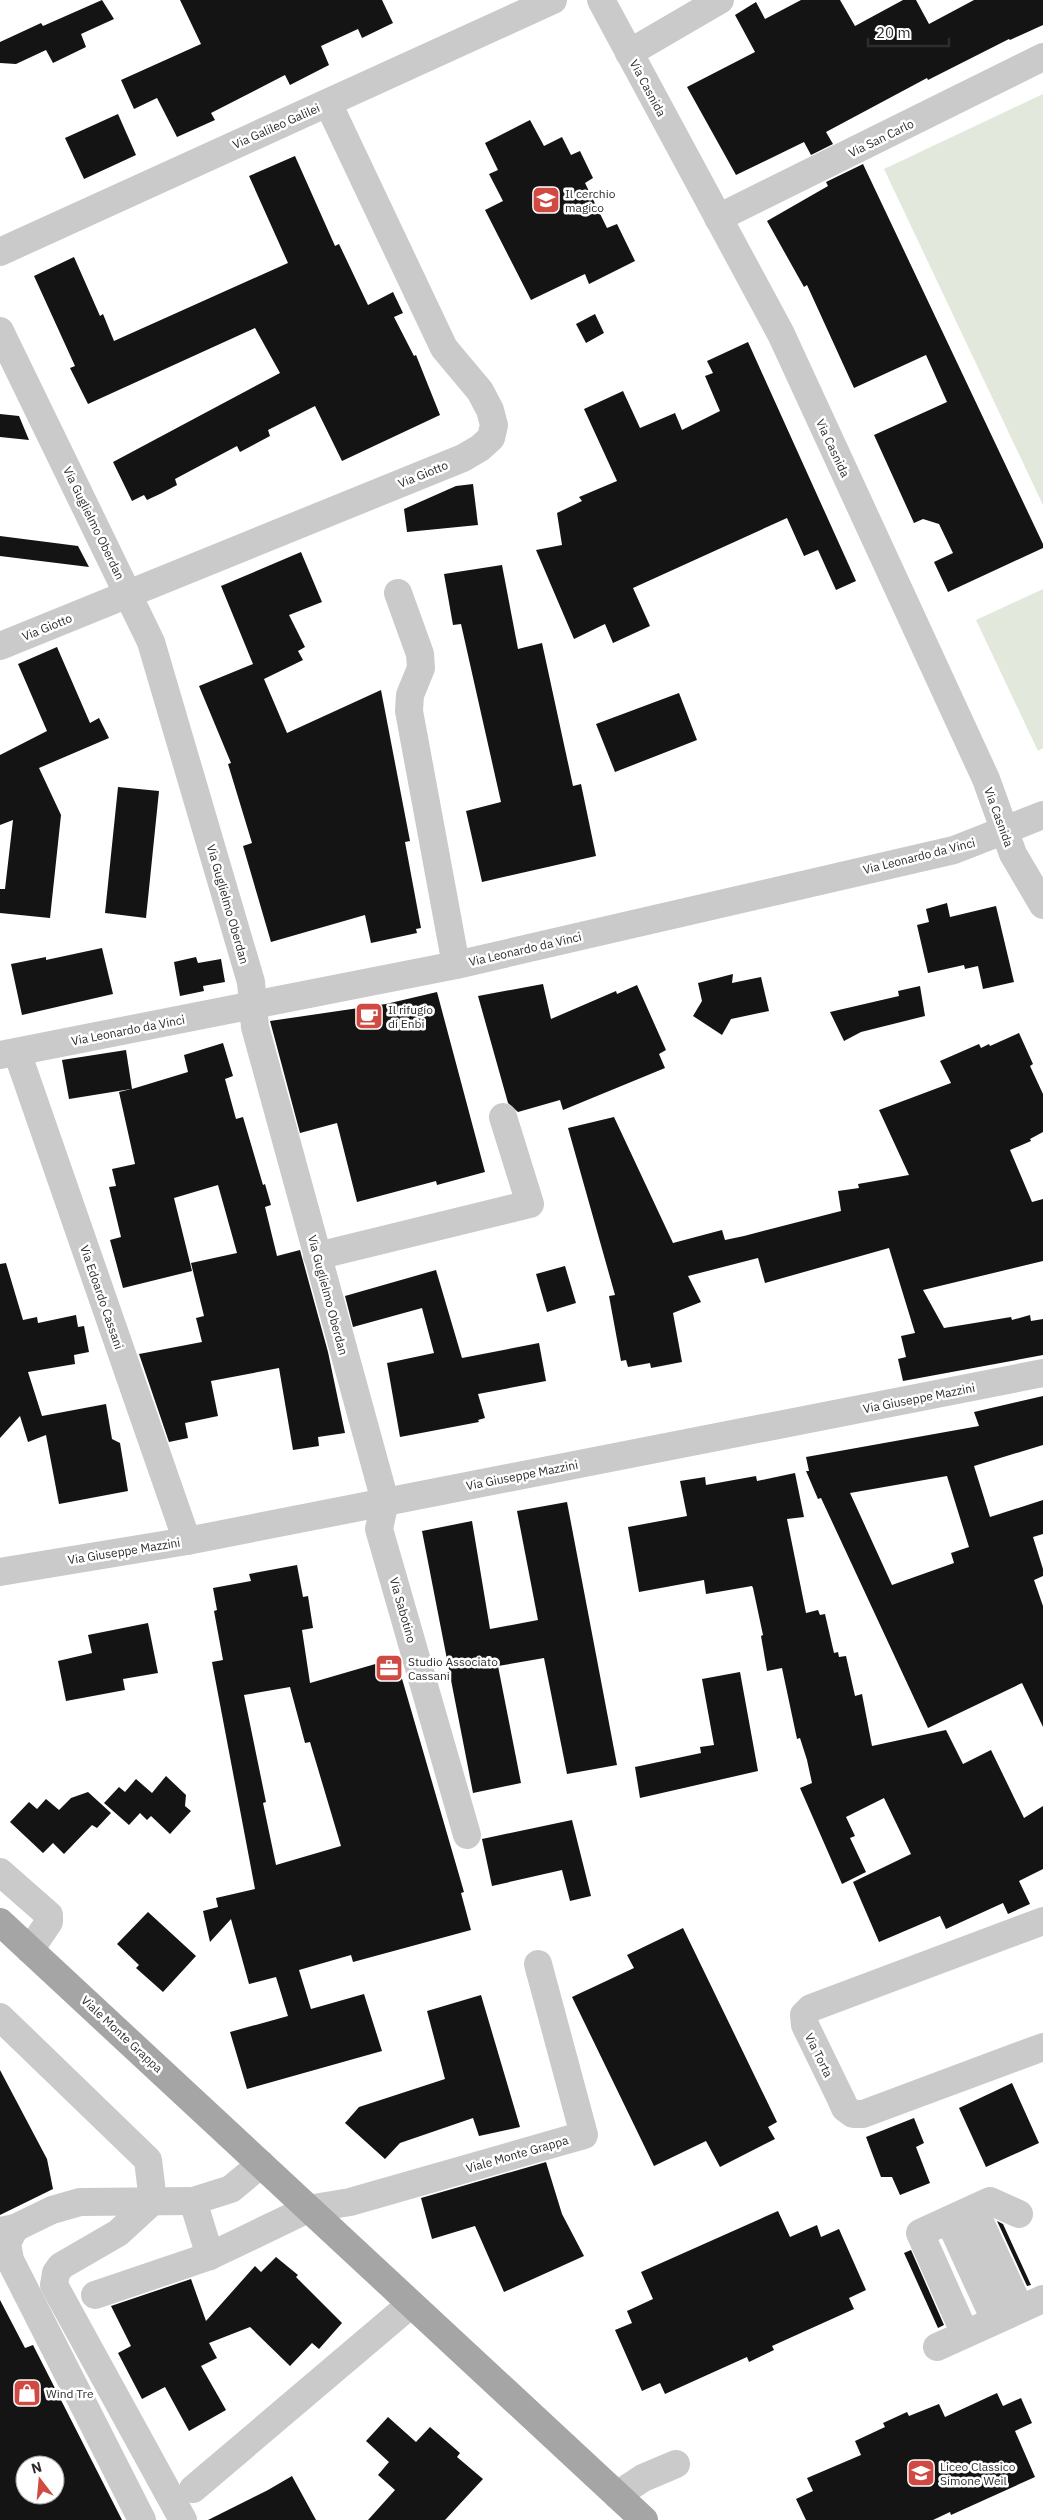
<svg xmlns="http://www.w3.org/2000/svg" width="1043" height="2520" font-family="'IBM Plex Sans',sans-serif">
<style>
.green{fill:#e2e9dc}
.building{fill:#141414;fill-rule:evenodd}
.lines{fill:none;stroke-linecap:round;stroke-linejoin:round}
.minor{stroke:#cacaca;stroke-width:28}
.major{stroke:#a5a5a5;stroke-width:28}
.labels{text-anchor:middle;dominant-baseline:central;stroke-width:5;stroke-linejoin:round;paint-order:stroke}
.street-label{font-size:12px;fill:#2d2d2d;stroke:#fff}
.poi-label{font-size:12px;fill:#2d2d2d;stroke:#fff;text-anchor:start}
</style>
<rect width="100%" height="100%" fill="#fff"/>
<g class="green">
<path d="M1043 94V505L884 169Z"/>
<path d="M1043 589V748L1038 751 976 620Z"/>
</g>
<g class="building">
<path d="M102 0 114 19 81 34 86 47 53 63 46 50 16 64 0 63V42L41 23 43 26Z"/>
<path d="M180 0H382L393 23 362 38 358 29 321 46 329 65 290 85 285 75 211 113 215 120 177 137 157 98 134 109 121 80 201 44Z"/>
<path d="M801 0H840L855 26 903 0H916L929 24 974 0H1043V25L1010 40 1009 39 928 80 927 78 826 132 833 144 811 155 804 142 736 175 687 87 755 52 735 15 756 2 765 19Z"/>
<path d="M118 114 136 155 84 179 65 138Z"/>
<path d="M530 120 544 146 562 137 571 155 580 151 593 178 585 183 607 228 617 224 635 261 589 284 585 274 531 300 485 210 503 201 489 174 498 170 485 143Z"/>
<path d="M295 156 335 246 339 244 368 305 393 292 403 313 394 317 414 356 416 355 440 415 342 461 315 406 268 430 270 436 240 452 237 446 175 479 177 485 162 493 147 500 144 495 132 501 113 462 280 373 255 328 88 404 70 368 75 366 34 276 74 257 100 316 103 314 114 341 288 263 249 176Z"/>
<path d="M863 164 1043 544V548L948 592 934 562 953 553 939 524 923 519 914 523 874 435 947 402 926 355 854 388 807 285 804 287 767 221 828 186 826 182Z"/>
<path d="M595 314 604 333 586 343 576 324Z"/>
<path d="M748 342 856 581 836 590 818 550 804 556 787 518 633 588 650 626 613 643 605 624 574 639 536 550 562 545 557 513 582 501 579 497 617 481 584 409 623 391 640 428 675 413 682 430 720 411 705 376 713 373 707 361Z"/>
<path d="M0 414 19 416 29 440 0 437Z"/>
<path d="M473 484 478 525 407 532 404 509 456 486Z"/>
<path d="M0 536 78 546 89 567 0 556Z"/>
<path d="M301 552 322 602 289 615 305 647 298 651 303 660 264 679 287 733 381 690 410 841 405 842 421 928 416 929 417 933 371 943 365 915 271 942 243 846 252 843 228 764 231 763 199 686 253 664 221 586Z"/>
<path d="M502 565 518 649 542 643 573 786 581 784 596 856 482 882 466 811 501 802 461 624 453 625 444 574Z"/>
<path d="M57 647 90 723 99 718 109 738 39 768 61 815 50 918 0 913V889H5L13 820 0 825V755L47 731 18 664Z"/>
<path d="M679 693 697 740 615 772 596 724Z"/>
<path d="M118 787 159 791 146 918 105 913Z"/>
<path d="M947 903 950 917 996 906 1014 982 983 989 978 966 965 969 964 965 928 973 917 925 929 922 926 909Z"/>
<path d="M102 948 113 994 22 1015 11 964 46 957V960Z"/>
<path d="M196 957 198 963 221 959 225 982 203 986 204 991 180 996 174 962Z"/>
<path d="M733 974 732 983 761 977 769 1011 731 1019 722 1035 693 1016 702 1001 698 983Z"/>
<path d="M543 984 551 1019 616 991 617 994 637 985 666 1050 659 1054 665 1068 563 1110 560 1100 518 1112 508 1103 478 996Z"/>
<path d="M920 986 925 1016 861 1032 844 1041 830 1012 899 996 898 991Z"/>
<path d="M437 992 485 1172 437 1185 436 1181 357 1202 337 1123 300 1133 270 1021 386 1004Z"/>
<path d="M1019 1033 1033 1064 1030 1066 1043 1094V1132L1030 1139 1031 1141 1010 1150 1032 1202 1043 1199V1261L923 1290 944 1328 1011 1317 1012 1320 1030 1315 1031 1321 1043 1319V1355L903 1381 898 1359 906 1357 901 1336 915 1333 889 1248 765 1283 758 1258 688 1276 701 1302 673 1313 682 1362 651 1368 650 1363 628 1367 626 1360 621 1361 609 1296 615 1295 568 1128 614 1117 673 1243 722 1230 725 1240 744 1236 841 1211 838 1191 859 1188 858 1184 909 1175 879 1110 951 1083 940 1061 979 1044 981 1048 989 1044 990 1046Z"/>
<path d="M223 1043 233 1076 225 1079 236 1119 243 1117 263 1185 265 1184 271 1205 265 1207 277 1256 300 1250 328 1352 345 1433 318 1437 319 1446 293 1450 279 1368 211 1381 218 1416 185 1423 188 1438 169 1442 139 1354 202 1342 196 1318 204 1316 191 1263 237 1253 218 1185 174 1198 192 1271 123 1288 110 1240 121 1237 109 1187 116 1186 112 1169 135 1164 119 1092 131 1089 69 1099 62 1060 126 1050 132 1089 188 1072 184 1055Z"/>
<path d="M6 1263 23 1320 37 1317 38 1323 76 1315 78 1327 84 1326 89 1352 74 1355 75 1364 28 1372 42 1416 106 1404 112 1439 120 1443 128 1491 59 1504 46 1435 28 1442 20 1416 0 1438V1264Z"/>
<path d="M565 1266 576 1303 547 1312 536 1274Z"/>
<path d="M436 1270 462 1358 539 1343 546 1381 478 1394 485 1418 478 1420 479 1422 400 1437 387 1363 434 1353 422 1308 353 1327 345 1296Z"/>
<path d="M1043 1396V1445L974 1466 990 1517 1043 1500V1534L1033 1537 1043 1569V1576L1034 1580 1043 1606V1727L1022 1683 928 1728 821 1498 818 1499 806 1471H809L806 1457 979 1426 974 1412ZM947 1476 969 1547 951 1553 954 1563 892 1585 850 1493Z"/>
<path d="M795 1473 804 1517 787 1519 806 1613 818 1610 820 1615 825 1614 834 1653 838 1652 839 1657 846 1656 855 1696 862 1694 872 1746 946 1730 963 1764 991 1750 1024 1818 1043 1806V1869L1019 1881 1030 1904 1008 1914 1003 1903 946 1929 940 1916 879 1942 853 1882 911 1854 884 1798 846 1817 855 1836 850 1838 866 1872 842 1884 800 1788 812 1783 807 1760 800 1738 797 1739 782 1668 767 1671 761 1636 763 1635 753 1588 752 1586 706 1594 704 1580 639 1592 628 1527 687 1516 680 1481 705 1477 706 1485 756 1476 757 1481Z"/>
<path d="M567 1502 617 1765 567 1774 544 1658 498 1666 521 1783 473 1793 422 1531 472 1521 490 1629 538 1620 517 1511Z"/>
<path d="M297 1565 303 1597 308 1596 313 1628 302 1630 310 1683 396 1658 464 1892 461 1893 471 1930 353 1962 351 1955 299 1970 311 2009 364 1994 382 2051 247 2089 230 2032 288 2016 276 1977 249 1984 231 1919 210 1942 203 1911 218 1907 216 1898 255 1889 212 1662 223 1660 214 1611 217 1610 213 1588 251 1581 249 1574ZM290 1687 305 1743 310 1742 341 1846 276 1865 263 1803 266 1802 244 1695Z"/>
<path d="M148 1623 158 1673 123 1679 125 1690 66 1701 58 1661 92 1653 88 1635Z"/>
<path d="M740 1672 758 1771 640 1798 635 1767 701 1753 700 1747 714 1745 702 1679Z"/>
<path d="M166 1776 186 1795 185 1806 191 1811 170 1834 151 1816 147 1820 140 1813 129 1825 104 1803 119 1787 125 1792 136 1779 152 1793Z"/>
<path d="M88 1792 111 1813 97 1828 92 1825 64 1854 53 1843 43 1853 10 1822 29 1802 37 1809 46 1799 59 1810 71 1798Z"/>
<path d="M572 1820 591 1896 570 1901 562 1870 492 1886 482 1839Z"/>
<path d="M148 1912 196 1956 163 1992 136 1968 139 1965 117 1944Z"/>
<path d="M683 1928 777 2122 768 2127 775 2139 720 2167 706 2141 654 2166 572 1997 634 1968 627 1955Z"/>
<path d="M481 1995 520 2127 479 2136 473 2118 400 2143 385 2159 345 2123 359 2107 445 2079 427 2011Z"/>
<path d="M0 2070 47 2159 53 2189 0 2215Z"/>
<path d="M1012 2083 1039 2143 986 2167 959 2108Z"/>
<path d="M914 2118 924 2143 916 2147 930 2183 900 2195 892 2177H881L866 2137Z"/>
<path d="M546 2162 562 2214 584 2256 504 2292 475 2226 432 2239 421 2198Z"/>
<path d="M778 2211 790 2237 817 2225 821 2237 839 2229 866 2290 849 2298 854 2309 772 2346 774 2350 749 2362 747 2357 665 2394 660 2383 642 2391 615 2330 632 2323 627 2311 653 2299 641 2272Z"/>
<path d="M997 2221 1003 2224 1031 2285 1027 2286Z"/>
<path d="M911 2250 944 2325 938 2328 904 2253Z"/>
<path d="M276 2257 298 2275 296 2277 342 2323 319 2349 312 2343 290 2366 250 2327 209 2343 217 2358 201 2366 226 2410 189 2431 165 2387 142 2399 118 2353 131 2346 111 2306 191 2279 206 2321 255 2266 261 2272Z"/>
<path d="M0 2300 25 2348 33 2345 122 2520H0ZM25 2465H55V2495H25Z"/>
<path d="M997 2393 1003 2406 1021 2398 1032 2423 1015 2431 1035 2477 951 2515 950 2512 933 2520H806L796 2499 813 2491 807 2478 861 2455 855 2441 885 2427 883 2423 907 2412 909 2416 939 2404 945 2417Z"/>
<path d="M388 2417 416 2442 430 2427 460 2453 457 2457 483 2479 445 2520H368L395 2490 378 2475 389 2462 366 2441Z"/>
<path d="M292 2476 316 2520H208L268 2490Z"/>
</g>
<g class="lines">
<g class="minor">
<path d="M601 0 781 334 986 779 1013 854 1043 905"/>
<path d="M629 53 720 0"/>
<path d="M718 218 1043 57"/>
<path d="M0 252 553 0"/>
<path d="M0 331 151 642 251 982 255 1027 385 1501 379 1529 467 1835"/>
<path d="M398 593 420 654 421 668 410 695 409 711 456 965"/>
<path d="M0 646 463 458 480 448 491 438 494 425 490 410 480 391 444 348 328 103"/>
<path d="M17 1052 187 1541"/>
<path d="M0 1055 456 965 954 850 1043 815"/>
<path d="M317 1256 530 1204 503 1117"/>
<path d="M0 1572 187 1541 1043 1373"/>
<path d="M0 1872 49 1915V1922L30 1950"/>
<path d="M1043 1921 811 2008 804 2015 805 2025 841 2099 845 2108 853 2114H863L1043 2047"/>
<path d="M0 2017 148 2160 153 2201 118 2233 61 2266 56 2273 54 2285 183 2520"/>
<path d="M974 2209 1020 2309"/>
<path d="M949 2220 995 2320"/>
<path d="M15 2228 7 2243 10 2260 142 2520"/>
<path d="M0 2231 15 2228 52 2210 80 2202 193 2201"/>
<path d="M210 2256 193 2201 231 2189 261 2164"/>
<path d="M95 2295 210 2256 308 2209 350 2202 584 2135 538 1964"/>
<path d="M965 2334 920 2233 990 2201 1019 2214"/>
<path d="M937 2347 1043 2299"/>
<path d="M193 2489 411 2304"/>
<path d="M617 2495 643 2478 676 2464"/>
</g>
<path class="major" d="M0 1922 644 2520"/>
</g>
<defs>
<symbol id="school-square" viewBox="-11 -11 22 22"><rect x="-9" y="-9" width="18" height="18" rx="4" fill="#d14943" stroke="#fff"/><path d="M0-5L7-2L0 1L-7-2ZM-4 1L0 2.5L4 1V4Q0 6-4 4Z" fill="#fff"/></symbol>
<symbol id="cafe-square" viewBox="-11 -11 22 22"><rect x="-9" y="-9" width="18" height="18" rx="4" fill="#d14943" stroke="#fff"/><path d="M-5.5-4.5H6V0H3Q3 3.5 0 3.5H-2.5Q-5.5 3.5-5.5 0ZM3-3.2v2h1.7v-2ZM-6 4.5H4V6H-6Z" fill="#fff"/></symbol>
<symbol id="office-square" viewBox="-11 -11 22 22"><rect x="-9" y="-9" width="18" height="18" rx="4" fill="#d14943" stroke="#fff"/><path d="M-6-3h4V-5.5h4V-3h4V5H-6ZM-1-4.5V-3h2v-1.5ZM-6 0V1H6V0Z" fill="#fff"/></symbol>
<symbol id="shop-square" viewBox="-11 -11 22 22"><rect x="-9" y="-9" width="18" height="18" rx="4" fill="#d14943" stroke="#fff"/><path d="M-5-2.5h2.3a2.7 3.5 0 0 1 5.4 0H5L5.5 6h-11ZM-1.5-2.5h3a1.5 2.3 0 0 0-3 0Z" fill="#fff"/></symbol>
</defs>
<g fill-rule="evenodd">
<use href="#school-square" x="530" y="184" width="32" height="32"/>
<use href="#cafe-square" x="353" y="1000" width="32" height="32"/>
<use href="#office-square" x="373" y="1652" width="32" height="32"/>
<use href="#shop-square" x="11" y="2377" width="32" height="32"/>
<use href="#school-square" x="905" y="2457" width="32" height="32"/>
</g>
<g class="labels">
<g class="street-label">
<text transform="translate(648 88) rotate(62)">Via Casnida</text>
<text transform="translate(276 126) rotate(-24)">Via Galileo Galilei</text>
<text transform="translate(881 138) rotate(-26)">Via San Carlo</text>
<text transform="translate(833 448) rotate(65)">Via Casnida</text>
<text transform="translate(423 474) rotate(-22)">Via Giotto</text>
<text transform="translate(94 523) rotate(64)">Via Guglielmo Oberdan</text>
<text transform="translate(47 627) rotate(-22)">Via Giotto</text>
<text transform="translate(999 817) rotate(70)">Via Casnida</text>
<text transform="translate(919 856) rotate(-14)">Via Leonardo da Vinci</text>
<text transform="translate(228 904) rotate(74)">Via Guglielmo Oberdan</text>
<text transform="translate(525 949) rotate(-13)">Via Leonardo da Vinci</text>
<text transform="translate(128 1030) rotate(-11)">Via Leonardo da Vinci</text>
<text transform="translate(328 1295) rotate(75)">Via Guglielmo Oberdan</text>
<text transform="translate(102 1297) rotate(71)">Via Edoardo Cassani</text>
<text transform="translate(919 1398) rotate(-11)">Via Giuseppe Mazzini</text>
<text transform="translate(522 1475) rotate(-11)">Via Giuseppe Mazzini</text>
<text transform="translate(124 1551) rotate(-9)">Via Giuseppe Mazzini</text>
<text transform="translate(403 1610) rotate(74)">Via Sabotino</text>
<text transform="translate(122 2034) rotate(43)">Viale Monte Grappa</text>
<text transform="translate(819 2055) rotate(64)">Via Torta</text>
<text transform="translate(517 2154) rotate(-16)">Viale Monte Grappa</text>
</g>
<g class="poi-label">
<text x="565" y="193">Il cerchio<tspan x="565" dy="14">magico</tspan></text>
<text x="388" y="1009">Il rifugio<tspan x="388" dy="14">di Enbi</tspan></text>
<text x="408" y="1661">Studio Associato<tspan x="408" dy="14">Cassani</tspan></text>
<text x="46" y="2393">Wind Tre</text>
<text x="940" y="2466">Liceo Classico<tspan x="940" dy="14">Simone Weil</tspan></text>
</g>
</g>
<g transform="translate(40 2480) rotate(344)"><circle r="24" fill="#ffffff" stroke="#ababab"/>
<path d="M0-4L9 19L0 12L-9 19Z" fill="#d14943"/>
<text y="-8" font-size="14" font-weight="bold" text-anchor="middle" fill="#2d2d2d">N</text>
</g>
<path d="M868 38v8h81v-8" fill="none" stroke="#2d2d2d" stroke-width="2.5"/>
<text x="876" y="38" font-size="15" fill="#2d2d2d" stroke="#ffffff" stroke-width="4" paint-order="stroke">20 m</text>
</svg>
